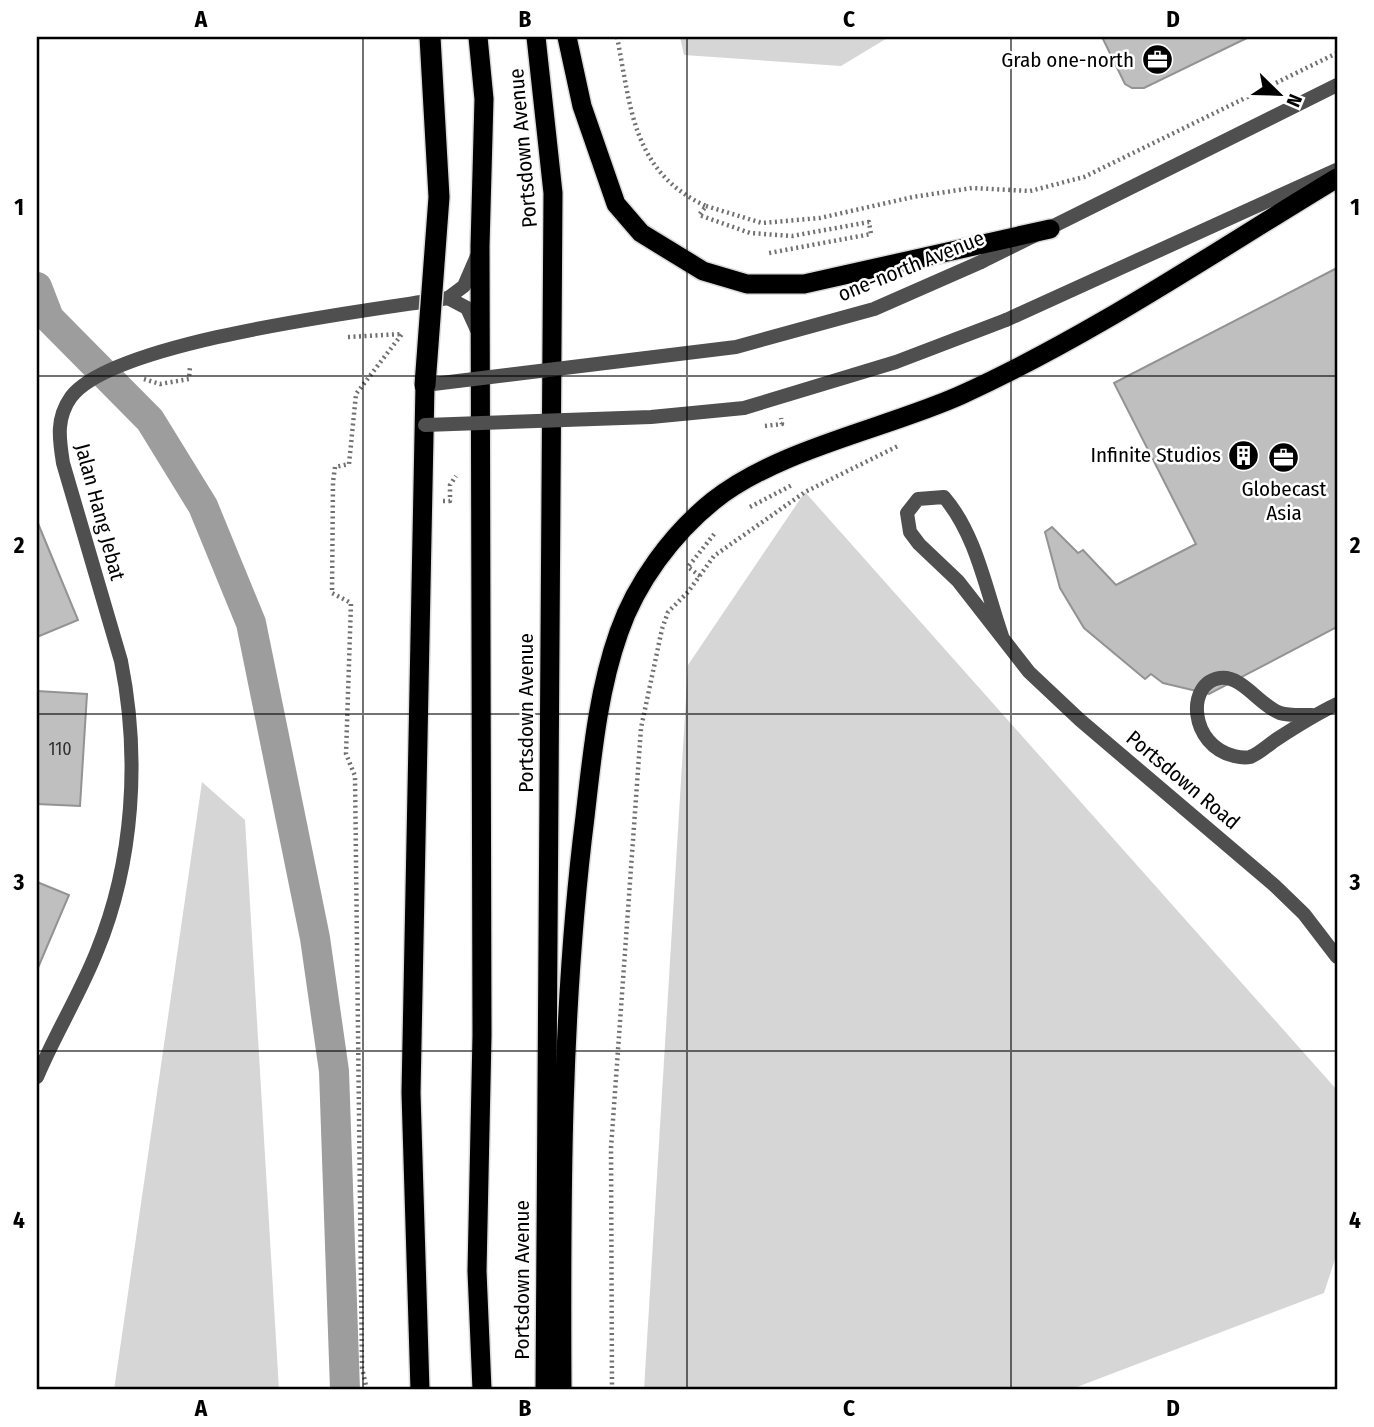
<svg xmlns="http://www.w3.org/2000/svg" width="1374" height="1427" font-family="'Fira Sans Condensed',sans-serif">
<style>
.green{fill:#d6d6d6}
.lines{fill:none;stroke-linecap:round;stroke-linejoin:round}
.canal{stroke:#9d9d9d;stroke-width:30}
.building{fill:#bfbfbf;stroke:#939393;stroke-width:2}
.trunk-casing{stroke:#dbdbdb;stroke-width:22}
.path{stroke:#717171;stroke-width:4.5;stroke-dasharray:2 3.5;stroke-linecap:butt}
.service{stroke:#4f4f4f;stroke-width:14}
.minor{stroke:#4f4f4f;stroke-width:14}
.tertiary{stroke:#4f4f4f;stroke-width:14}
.trunk{stroke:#000;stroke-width:19}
.motorway-bridge-casing{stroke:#dbdbdb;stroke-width:24;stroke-linecap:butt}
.tertiary-bridge{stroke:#4f4f4f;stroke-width:14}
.motorway-bridge{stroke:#000;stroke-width:21}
.grid{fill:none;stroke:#000;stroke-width:2;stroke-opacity:0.55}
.labels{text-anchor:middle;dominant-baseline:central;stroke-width:5;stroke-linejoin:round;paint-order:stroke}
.number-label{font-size:18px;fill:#303030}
.poi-label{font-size:21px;fill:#000;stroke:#fff;text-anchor:end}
.street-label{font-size:21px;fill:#000;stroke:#fff}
.neatline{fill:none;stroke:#000;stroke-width:2.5}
.grid-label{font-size:23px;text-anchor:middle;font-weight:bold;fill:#000}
</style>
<rect width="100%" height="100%" fill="#fff"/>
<g class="green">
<path d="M680 37H889L841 66 684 55Z"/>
<path d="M805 492 1337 1090V1253L1324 1293 1069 1390H644L688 665Z"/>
<path d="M202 782 245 820 279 1390H114Z"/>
</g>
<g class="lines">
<path class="canal" d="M37 287 49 318 150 420 203 506 251 623 315 938 334 1071 345 1390"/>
</g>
<g class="building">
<path d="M1102 37H1249L1144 88H1132L1125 84Z"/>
<path d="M1337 268V627L1209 694 1163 683 1151 674 1145 679 1084 628 1060 588 1045 532 1052 527 1078 553 1083 550 1116 585 1196 544 1114 383Z"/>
<path d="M37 521 78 620 37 637Z"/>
<path d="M37 691 87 694 80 806 37 804Z"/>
<path d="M37 882 69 895 37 970Z"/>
</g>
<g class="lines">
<defs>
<g id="trunk">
<path d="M478 37 484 99 480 246 482 1035 477 1271 482 1390"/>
<path d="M536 37 553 193 545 1390"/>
<path d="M567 37 582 106 616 204 641 233 703 271 747 284H804L1050 229"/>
<path d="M420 1390 411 1093 425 385"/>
<path d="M562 1390C561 1200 561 1007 585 817 592 756 598 691 619 632 636 583 672 534 713 501 778 449 885 429 961 395 1093 335 1214 252 1337 178"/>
</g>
</defs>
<use href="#trunk" class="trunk-casing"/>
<g class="path">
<path d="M617 37C631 107 632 172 706 206L699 215 750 233 792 236 869 222 871 234 769 253"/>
<path d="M706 206 762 223 820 218 913 197 972 188 1030 191 1084 177 1337 53"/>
<path d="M348 337 402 334"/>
<path d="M144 379 160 384 189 379 190 366"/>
<path d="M765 426 782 424 781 418"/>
<path d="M443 501H450V485L456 476"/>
<path d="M750 507 792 485"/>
<path d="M700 576 688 567 715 533"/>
<path d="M367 1390 362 1368 355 776 346 754 351 603 332 593 333 482 335 467 349 464 356 394 402 334"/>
<path d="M612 1390 611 1148 641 728 662 629 668 612 688 592 714 556 805 492 898 446"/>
</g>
<g class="service">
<path d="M448 298 467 308 478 332"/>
<path d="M37 1077C55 1034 80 994 97 951 134 861 140 756 121 661L63 463C59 438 56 418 71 397 114 340 373 310 448 298L464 286 477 256"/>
</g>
<g class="minor">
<path d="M1002 636C986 590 976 534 944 497L918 499 907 513 910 532 919 544 958 581 1029 672 1080 720 1274 885 1304 914 1337 957"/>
<path d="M1312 715C1302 715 1289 716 1280 713 1260 706 1242 675 1220 678 1185 683 1190 746 1234 756 1238 757 1246 758 1250 757 1259 754 1269 744 1277 739 1297 726 1316 714 1337 704"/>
</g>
<g class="tertiary">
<path d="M981 262 1337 85"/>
<path d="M1006 320 1336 170"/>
</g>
<use href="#trunk" class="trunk"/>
<defs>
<path id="motorway-bridge" d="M425 385 439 197 430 37"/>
</defs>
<use href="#motorway-bridge" class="motorway-bridge-casing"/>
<g class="tertiary-bridge">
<path d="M425 385 736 347 874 309 981 262"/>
<path d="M425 425 651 417 744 408 896 362 1006 320"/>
</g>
<use href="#motorway-bridge" class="motorway-bridge"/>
</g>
<path class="grid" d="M363 37V1390M687 37V1390M1011 37V1390M37 376H1337M37 714H1337M37 1051H1337"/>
<defs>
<symbol id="office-disc" viewBox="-11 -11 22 22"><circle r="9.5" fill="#000" stroke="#fff"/><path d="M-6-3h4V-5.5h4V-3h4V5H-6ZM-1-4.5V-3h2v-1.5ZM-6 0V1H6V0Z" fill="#fff"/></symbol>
<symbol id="building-disc" viewBox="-11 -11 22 22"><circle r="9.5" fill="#000" stroke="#fff"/><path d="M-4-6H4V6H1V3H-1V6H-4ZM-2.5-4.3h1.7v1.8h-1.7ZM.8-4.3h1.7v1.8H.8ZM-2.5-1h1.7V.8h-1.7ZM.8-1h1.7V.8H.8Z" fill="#fff"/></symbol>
</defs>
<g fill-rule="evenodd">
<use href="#office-disc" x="1140" y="42" width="35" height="35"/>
<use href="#building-disc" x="1226" y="438" width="35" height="35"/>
<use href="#office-disc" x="1266" y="440" width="35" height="35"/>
</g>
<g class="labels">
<g class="number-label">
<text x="60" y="749">110</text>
</g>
<g class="poi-label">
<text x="1134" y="60">Grab one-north</text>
<text x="1221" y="455">Infinite Studios</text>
<text x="1284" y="489" text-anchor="middle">Globecast<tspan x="1284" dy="24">Asia</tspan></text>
</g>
<g class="street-label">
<text transform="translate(523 148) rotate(-95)">Portsdown Avenue</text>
<text transform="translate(911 266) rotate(-22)">one-north Avenue</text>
<text transform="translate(100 512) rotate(75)">Jalan Hang Jebat</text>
<text transform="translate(526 713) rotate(-90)">Portsdown Avenue</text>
<text transform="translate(1183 780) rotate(40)">Portsdown Road</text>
<text transform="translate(522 1280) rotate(-90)">Portsdown Avenue</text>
</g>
</g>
<rect width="1374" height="1427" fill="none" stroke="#ffffff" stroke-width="77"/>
<g transform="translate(1279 94) rotate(113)" stroke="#ffffff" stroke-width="5" paint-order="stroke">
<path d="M0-5L12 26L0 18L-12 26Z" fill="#000000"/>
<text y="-10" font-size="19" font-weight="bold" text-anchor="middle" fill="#000000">N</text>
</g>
<rect x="38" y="38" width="1298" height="1350" class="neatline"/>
<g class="grid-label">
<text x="201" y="27">A</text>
<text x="525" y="27">B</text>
<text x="849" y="27">C</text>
<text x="1173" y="27">D</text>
<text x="19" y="215">1</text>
<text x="1355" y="215">1</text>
<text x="19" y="553">2</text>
<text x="1355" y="553">2</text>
<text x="19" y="890">3</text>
<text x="1355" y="890">3</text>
<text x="19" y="1228">4</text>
<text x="1355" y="1228">4</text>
<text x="201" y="1416">A</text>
<text x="525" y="1416">B</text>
<text x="849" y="1416">C</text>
<text x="1173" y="1416">D</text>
</g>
</svg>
